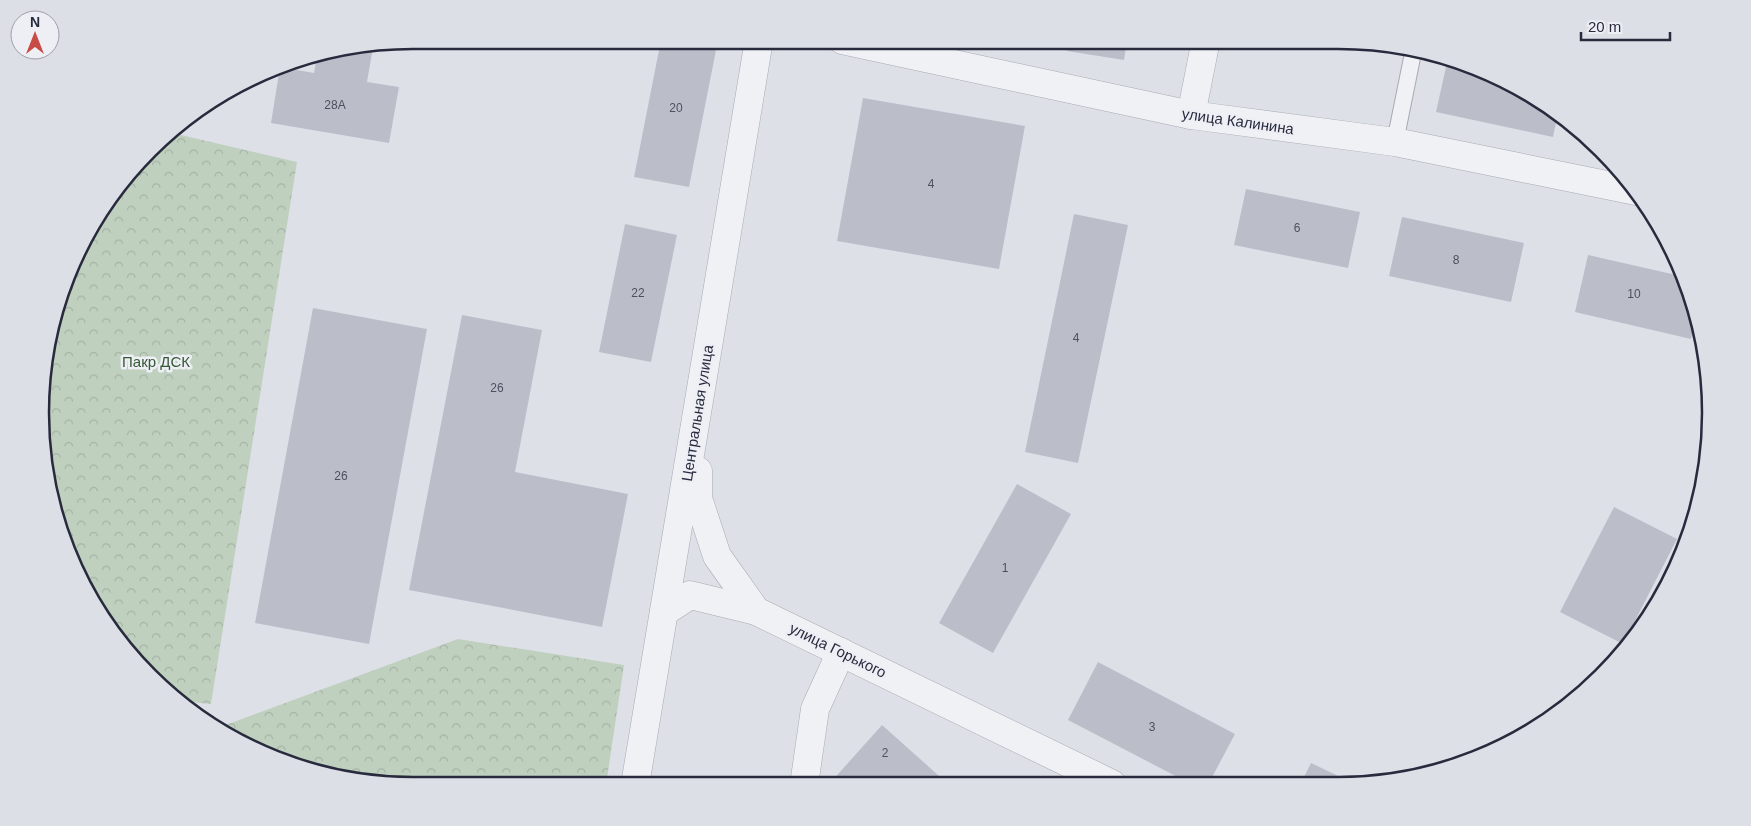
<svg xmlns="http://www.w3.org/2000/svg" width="1751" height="826" font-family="Arial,sans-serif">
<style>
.park{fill:url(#park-crowns)}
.building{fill:#bbbec9}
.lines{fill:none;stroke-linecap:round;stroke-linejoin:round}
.service-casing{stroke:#a7aab4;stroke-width:18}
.minor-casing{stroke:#a7aab4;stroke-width:29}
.service{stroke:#f0f1f5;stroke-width:16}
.minor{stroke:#f0f1f5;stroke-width:28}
.labels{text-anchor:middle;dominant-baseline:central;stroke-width:5;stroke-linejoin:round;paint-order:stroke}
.number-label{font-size:12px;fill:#4d5060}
.street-label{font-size:15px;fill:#282b3d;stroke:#edeff5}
.park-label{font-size:15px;fill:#365836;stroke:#edeff5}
.rim{fill:none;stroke:#282b3d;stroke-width:2.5}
</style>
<defs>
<pattern id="park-crowns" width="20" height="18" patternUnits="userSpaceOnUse" patternTransform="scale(1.25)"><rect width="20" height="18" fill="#c0d0bf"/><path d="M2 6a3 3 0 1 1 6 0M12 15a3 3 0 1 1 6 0" fill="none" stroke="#a5b3a5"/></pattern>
</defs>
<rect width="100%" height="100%" fill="#dee0e7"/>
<g class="park">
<path d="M168 132 297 162 211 704 179 701 167 694 90 599 60 533 43 462 47 341 90 226Z"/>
<path d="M458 639 624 665 606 785C501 786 370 798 272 758 255 751 239 738 223 728V726Z"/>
</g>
<g class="building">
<path d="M661 40H718L689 187 634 177Z"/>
<path d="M1069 40H1127L1124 60 1067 51Z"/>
<path d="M373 47 367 82 399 87 389 143 271 123 280 67 314 73 317 56Z"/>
<path d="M1448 58 1480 68 1545 103 1558 113 1553 137 1436 112Z"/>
<path d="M863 98 1025 126 999 269 837 241Z"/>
<path d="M1246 189 1360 212 1348 268 1234 245Z"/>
<path d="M1074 214 1128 225 1078 463 1025 452Z"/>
<path d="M1402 217 1524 243 1511 302 1389 276Z"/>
<path d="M625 224 677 235 651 362 599 352Z"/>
<path d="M1588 255 1685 277 1696 316 1691 339 1575 312Z"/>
<path d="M313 308 427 329 369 644 255 623Z"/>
<path d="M462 315 542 330 515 472 628 494 602 627 409 590Z"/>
<path d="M1017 484 1071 514 993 653 939 623Z"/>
<path d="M1614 507 1677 539 1623 644 1560 612Z"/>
<path d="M1098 662 1235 734 1209 783H1189L1068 720Z"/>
<path d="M882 725 948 784 834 785 831 782Z"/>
<path d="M1311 763 1353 783H1301Z"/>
</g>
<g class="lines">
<defs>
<path id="service" d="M1395 142 1414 48"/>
<g id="minor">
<path d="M842 40 1191 115 1395 142 1636 191"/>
<path d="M1191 115 1206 40"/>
<path d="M698 471V498L717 556 756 611 1112 784"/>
<path d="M664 612 690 595 756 611"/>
<path d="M635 785 759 40"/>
<path d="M804 785 815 709 841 652"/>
</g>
</defs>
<use href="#service" class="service-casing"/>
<use href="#minor" class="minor-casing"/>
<use href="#service" class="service"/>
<use href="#minor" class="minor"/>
</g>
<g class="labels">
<g class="number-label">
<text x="335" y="105">28А</text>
<text x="676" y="108">20</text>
<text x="931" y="184">4</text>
<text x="1297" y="228">6</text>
<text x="1456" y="260">8</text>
<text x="638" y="293">22</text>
<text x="1634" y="294">10</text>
<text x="1076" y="338">4</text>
<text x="497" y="388">26</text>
<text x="341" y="476">26</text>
<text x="1005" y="568">1</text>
<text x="1152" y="727">3</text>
<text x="885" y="753">2</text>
</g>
<g class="street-label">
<text transform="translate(1238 121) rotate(8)">улица Калинина</text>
<text transform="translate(697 413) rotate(-81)">Центральная улица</text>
<text transform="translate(838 650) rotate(26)">улица Горького</text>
</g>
<g class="park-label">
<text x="156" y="361">Пакр ДСК</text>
</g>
</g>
<path d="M0 0H1751V826H0ZM413 49H1338A364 364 0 0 1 1702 413V413A364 364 0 0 1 1338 777H413A364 364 0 0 1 49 413V413A364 364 0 0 1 413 49Z" fill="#dddfe6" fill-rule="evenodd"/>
<path class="rim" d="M413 49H1338A364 364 0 0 1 1702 413V413A364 364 0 0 1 1338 777H413A364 364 0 0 1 49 413V413A364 364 0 0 1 413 49Z"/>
<g transform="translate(35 35)"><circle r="24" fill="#edeff5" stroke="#9ea1ab"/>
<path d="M0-4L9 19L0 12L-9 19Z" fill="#c84b46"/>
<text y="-8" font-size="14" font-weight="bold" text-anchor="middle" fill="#282b3d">N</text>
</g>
<path d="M1581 32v8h89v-8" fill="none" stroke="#282b3d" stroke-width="2.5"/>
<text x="1588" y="32" font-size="15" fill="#282b3d" stroke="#edeff5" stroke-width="4" paint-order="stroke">20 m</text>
</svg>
